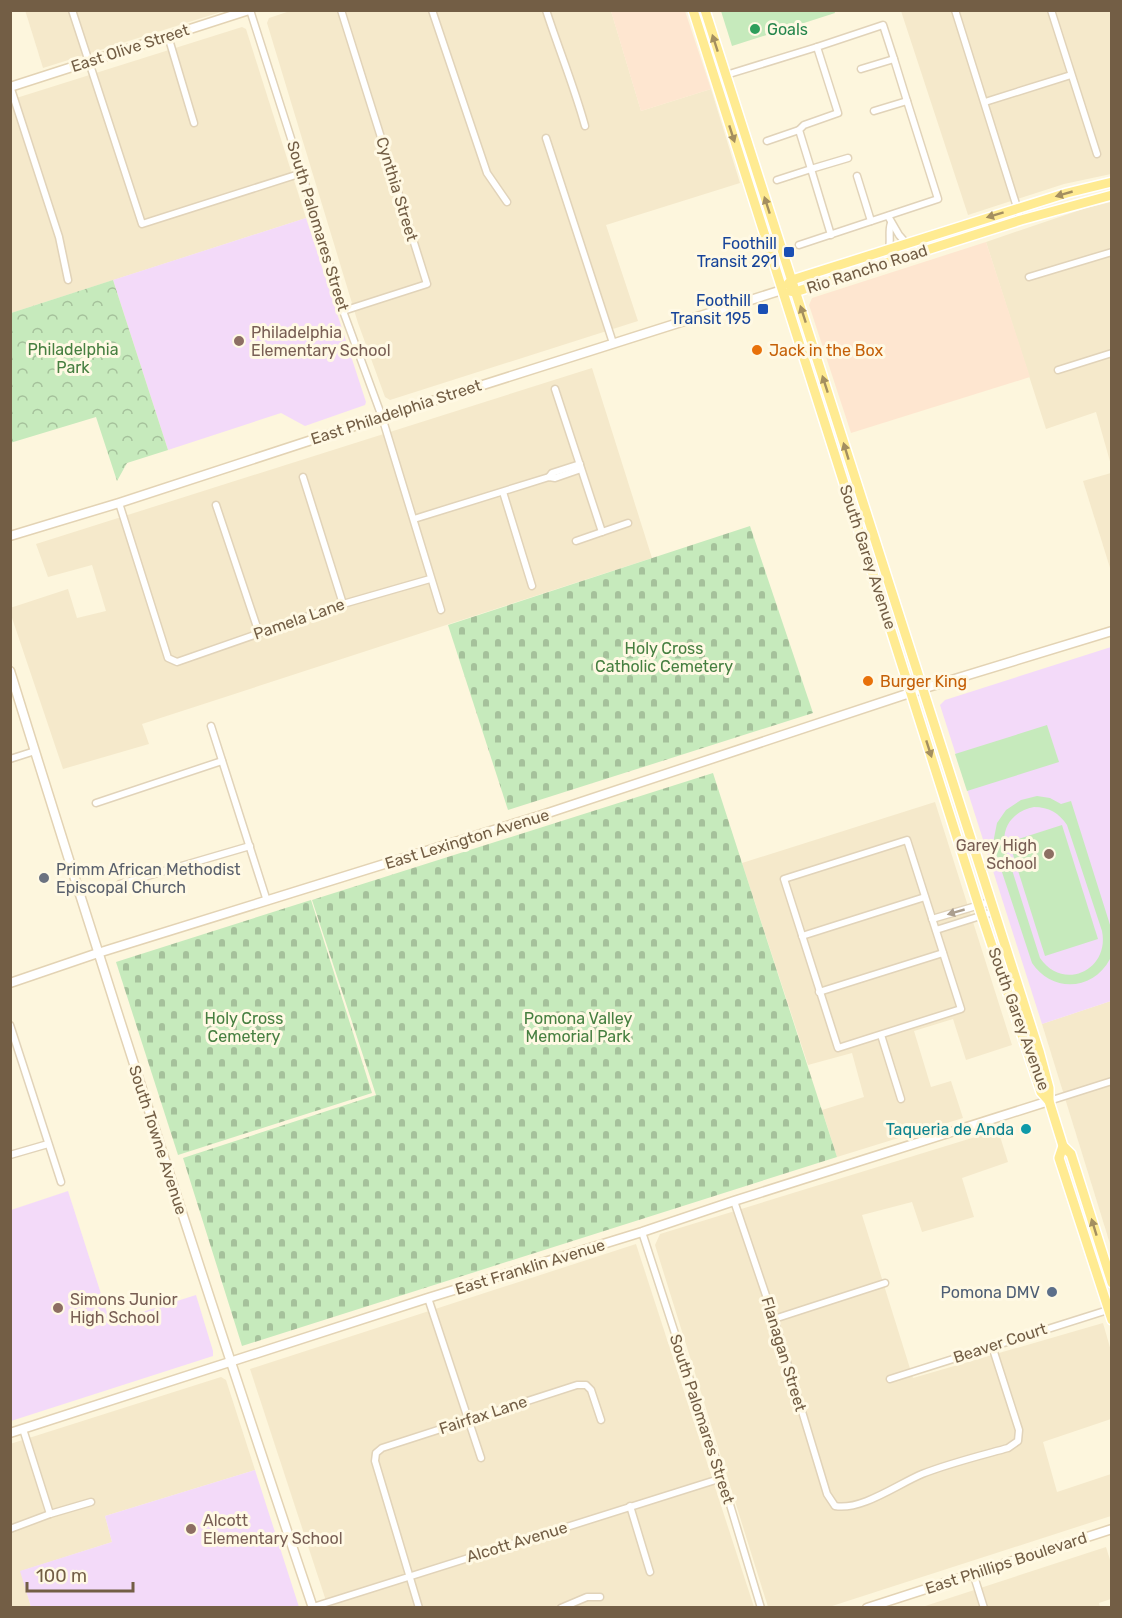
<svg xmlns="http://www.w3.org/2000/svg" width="1122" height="1618" font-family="Rubik,sans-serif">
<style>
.residential{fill:#f5e9cb}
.commercial{fill:#fee6d0}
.education{fill:#f3daf9}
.forest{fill:url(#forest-crowns)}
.cemetery{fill:url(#cemetery-stones)}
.garden{fill:#c6eabc;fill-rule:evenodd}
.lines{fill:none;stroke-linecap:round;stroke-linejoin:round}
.street-casing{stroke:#e1d3b9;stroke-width:9}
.secondary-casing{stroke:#e3d3b4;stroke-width:11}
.primary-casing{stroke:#fff;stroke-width:12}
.street{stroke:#fff;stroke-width:6}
.secondary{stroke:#fff;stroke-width:8}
.primary{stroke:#ffeb92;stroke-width:9}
.oneway{fill:#a48f60}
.oneway2{fill:#ab9e8f}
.leisure-dot{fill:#2e9e5b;stroke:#fff9e4;stroke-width:2}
.transit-dot{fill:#1a4fb4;stroke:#fff9e4;stroke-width:2}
.education-dot{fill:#8d6e63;stroke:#fff9e4;stroke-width:2}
.food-dot{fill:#e8710a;stroke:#fff9e4;stroke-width:2}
.worship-dot{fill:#6b7280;stroke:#fff9e4;stroke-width:2}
.culture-dot{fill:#0f9aa8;stroke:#fff9e4;stroke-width:2}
.service-dot{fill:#5c6f8a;stroke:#fff9e4;stroke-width:2}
.labels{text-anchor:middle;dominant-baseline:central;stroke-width:6;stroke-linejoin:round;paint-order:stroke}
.leisure-label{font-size:16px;fill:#27864d;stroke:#fff9e4;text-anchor:start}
.street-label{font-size:16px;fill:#735e45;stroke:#fff9e4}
.transit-label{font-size:16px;fill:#164399;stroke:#fff9e4;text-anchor:end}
.education-label{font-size:16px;fill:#785e54;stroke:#fff9e4;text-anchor:start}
.park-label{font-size:16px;fill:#467f40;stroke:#fff9e4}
.food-label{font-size:16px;fill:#c56008;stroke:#fff9e4;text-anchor:start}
.worship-label{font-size:16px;fill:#5b616d;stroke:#fff9e4;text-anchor:start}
.culture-label{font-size:16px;fill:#0d838f;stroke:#fff9e4;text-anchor:end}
.service-label{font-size:16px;fill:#4e5e75;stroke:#fff9e4;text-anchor:end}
</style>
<defs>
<pattern id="forest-crowns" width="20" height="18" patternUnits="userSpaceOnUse" patternTransform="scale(1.5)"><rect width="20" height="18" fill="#c6eabc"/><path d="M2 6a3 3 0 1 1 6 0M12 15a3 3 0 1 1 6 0" fill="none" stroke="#a5c19b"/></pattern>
<pattern id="cemetery-stones" width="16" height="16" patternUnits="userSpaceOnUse" patternTransform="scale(1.5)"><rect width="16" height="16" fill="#c6eabc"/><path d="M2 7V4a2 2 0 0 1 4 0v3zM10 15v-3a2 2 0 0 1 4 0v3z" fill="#a5c19b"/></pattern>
</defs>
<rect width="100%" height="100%" fill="#fdf6dd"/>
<g class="residential">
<path d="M25 10 224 11 43 68Z"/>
<path d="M293 10 611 11 641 111 711 89 740 183 606 225 638 321 390 400 385 397 358 323 267 23 269 18Z"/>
<path d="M901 11H1111V174L1064 184 968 215Z"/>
<path d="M242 27 246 29 306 218 11 313 10 100Z"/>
<path d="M1111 202V465L1096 412 1046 429 986 242 1086 208Z"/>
<path d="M592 368 652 558 142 724 149 744 63 769 11 615 10 608 68 589 77 618 106 611 92 565 48 577 36 544Z"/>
<path d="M1111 473H1112L1111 571 1083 481Z"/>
<path d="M935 802 1012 1045 966 1060 953 1019 914 1031 931 1087 951 1081 963 1118 837 1157 822 1110 864 1097 852 1053 808 1065 742 863Z"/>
<path d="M1111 1001V1247L1042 1024Z"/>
<path d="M998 1130 1008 1162 962 1178 974 1217 922 1232 912 1202 862 1215 913 1378 1103 1323 1111 1351V1419L1043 1442 1057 1492 1111 1474V1516L829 1607H768L655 1245 660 1234Z"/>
<path d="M636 1244 754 1607H328L250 1369Z"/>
<path d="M221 1377 226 1380 255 1470 105 1516 112 1542 21 1571 31 1607H11L10 1444Z"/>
<path d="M1106 1547 1111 1563V1599L1099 1603 1100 1607 919 1608Z"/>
</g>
<g class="commercial">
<path d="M611 11H685L711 89 641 111Z"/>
<path d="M986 242 1030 377 851 433 809 305 812 298Z"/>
</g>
<g class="education">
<path d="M306 218 366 402 365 405 305 426 281 413 168 450 113 280Z"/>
<path d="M1111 647V1001L1042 1024 940 705 945 700Z"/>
<path d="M68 1191 110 1322 196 1295 213 1351V1356L11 1421V1210Z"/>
<path d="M255 1470 299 1607H31L20 1571 112 1542 105 1516Z"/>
</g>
<path class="forest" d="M113 280 168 450 127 463 117 481 96 417 10 443 11 313Z"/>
<g class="cemetery">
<path d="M750 526 813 713 508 810 448 625Z"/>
<path d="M713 773 837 1157 242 1346 183 1158 376 1095 312 900Z"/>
<path d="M311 900 372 1093 178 1155 116 962Z"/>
</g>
<g class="garden">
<path d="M834 10 835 13 732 46 721 11Z"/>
<path d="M1047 725 1059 762 967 791 955 754Z"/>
<path d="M1037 796 1050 798 1061 804 1071 801 1111 928V960L1110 959C1093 991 1052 993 1032 963L995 851 994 838 997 823 1006 810 1021 800ZM1034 807C1049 807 1059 813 1067 825L1102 931C1110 970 1063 992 1040 958L1005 848C1001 827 1013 811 1034 807Z"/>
<path d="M1062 825 1098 939 1045 956 1009 842Z"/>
</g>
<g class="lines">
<defs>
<g id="street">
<path d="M72 10 142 224 302 173"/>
<path d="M250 10 302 173 343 311 382 417 441 610"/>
<path d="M341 10 427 284 343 311"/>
<path d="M432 10 487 173 507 202"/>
<path d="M546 10C559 50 574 86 585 126"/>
<path d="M955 10 1021 220"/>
<path d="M1051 10 1097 154"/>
<path d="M168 36 194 123"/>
<path d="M861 69 894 59 907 101"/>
<path d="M726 75 817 47"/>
<path d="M10 86 59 237 68 280"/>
<path d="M985 102 1071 75"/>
<path d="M546 138 613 343"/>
<path d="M767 141 799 130"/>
<path d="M857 176 871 221"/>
<path d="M777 180 811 169 799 130 804 125 838 113 817 47 883 25 894 59"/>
<path d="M888 216 899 235 906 243"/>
<path d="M831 235 811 169 848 158"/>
<path d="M799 245 938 199 907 101 874 111"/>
<path d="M889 248C891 240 888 231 891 223"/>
<path d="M1029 277 1112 252"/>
<path d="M1058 370 1112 353"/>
<path d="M555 389 602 532"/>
<path d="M303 477 343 604"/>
<path d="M549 477 552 473 580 464"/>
<path d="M503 492 532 586"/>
<path d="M119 503 168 658 177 662 343 604 430 579"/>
<path d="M216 505 259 633"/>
<path d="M414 519 549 477 555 478 581 469"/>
<path d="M576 541 628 523"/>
<path d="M211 726 267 901"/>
<path d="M10 759 35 751"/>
<path d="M96 803 222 761"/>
<path d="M907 840 961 1009 838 1048 784 879Z"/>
<path d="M120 884 250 846"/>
<path d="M932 919 990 902"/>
<path d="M936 930 993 912"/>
<path d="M802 936 925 897"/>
<path d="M819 992 943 953"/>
<path d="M10 1025 61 1182"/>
<path d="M881 1035 901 1099"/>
<path d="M1049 1101 1112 1081"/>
<path d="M10 1155 48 1144"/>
<path d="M734 1201 774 1319 827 1494 835 1506C861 1511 898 1484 922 1474 950 1463 979 1456 1008 1448L1018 1441 1019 1430 992 1346"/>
<path d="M642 1232 722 1478 761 1608"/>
<path d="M428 1298 481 1458"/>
<path d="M774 1319 885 1283"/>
<path d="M890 1379 1111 1309"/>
<path d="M23 1429 50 1514"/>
<path d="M630 1506 650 1572"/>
<path d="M10 1529 50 1514 91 1502"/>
<path d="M973 1573 984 1608"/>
<path d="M313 1607 722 1478"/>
<path d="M419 1608 375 1461 376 1453 382 1448 577 1385H586L591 1390 601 1420"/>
<path d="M561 1608 587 1597H600"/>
</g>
<g id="secondary">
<path d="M10 87 249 10"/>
<path d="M10 536 119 503 382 417 782 290"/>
<path d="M10 671C107 984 208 1297 313 1608"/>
<path d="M10 983 98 953 539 816 922 689 1112 631"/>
<path d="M10 1433 428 1298 642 1232 734 1201 1049 1101"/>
<path d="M867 1608 1112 1529"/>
</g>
<g id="primary">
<path d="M693 10 982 916 1041 1092 1049 1101"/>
<path d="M705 10 1039 1051 1049 1088V1101L1063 1146 1071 1154 1112 1283"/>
<path d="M788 284 792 280 1067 193 1112 182"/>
<path d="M790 291 795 292 1021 220 1112 195"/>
<path d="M1063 1146 1059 1158 1112 1320"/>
</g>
</defs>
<use href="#street" class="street-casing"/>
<use href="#secondary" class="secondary-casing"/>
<use href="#primary" class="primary-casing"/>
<use href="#street" class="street"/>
<use href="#secondary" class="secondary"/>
<use href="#primary" class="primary"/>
</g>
<defs><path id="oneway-solid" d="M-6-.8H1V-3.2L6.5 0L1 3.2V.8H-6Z" transform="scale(1.5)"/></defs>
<g class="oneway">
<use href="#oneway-solid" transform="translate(715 43) rotate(-108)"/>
<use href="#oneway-solid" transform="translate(732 134) rotate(72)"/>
<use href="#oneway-solid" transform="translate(1064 194) rotate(164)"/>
<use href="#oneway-solid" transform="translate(767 205) rotate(-108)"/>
<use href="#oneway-solid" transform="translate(995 215) rotate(163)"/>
<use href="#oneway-solid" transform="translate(803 314) rotate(-108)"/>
<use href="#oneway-solid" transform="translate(825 384) rotate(-108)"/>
<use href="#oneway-solid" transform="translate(846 451) rotate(-107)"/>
<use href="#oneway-solid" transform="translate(929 749) rotate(72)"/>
<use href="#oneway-solid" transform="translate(1094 1227) rotate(-107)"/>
</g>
<use class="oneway2" href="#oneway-solid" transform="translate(956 912) rotate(164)"/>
<circle class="leisure-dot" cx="755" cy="29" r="6"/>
<g class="transit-dot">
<rect x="783" y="246" width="12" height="12" rx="3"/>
<rect x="757" y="303" width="12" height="12" rx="3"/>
</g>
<g class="education-dot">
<circle cx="239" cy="341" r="6"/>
<circle cx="1049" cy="854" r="6"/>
<circle cx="58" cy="1308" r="6"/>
<circle cx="191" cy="1529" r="6"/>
</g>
<g class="food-dot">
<circle cx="757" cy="350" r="6"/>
<circle cx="868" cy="681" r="6"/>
</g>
<circle class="worship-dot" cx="44" cy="878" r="6"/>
<circle class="culture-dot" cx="1026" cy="1129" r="6"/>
<circle class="service-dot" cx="1052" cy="1292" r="6"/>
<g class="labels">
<g class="leisure-label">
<text x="767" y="29">Goals</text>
</g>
<g class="street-label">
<text transform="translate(130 48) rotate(-18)">East Olive Street</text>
<text transform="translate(397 189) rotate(73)">Cynthia Street</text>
<text transform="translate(318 226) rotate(73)">South Palomares Street</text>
<text transform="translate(867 269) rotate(-18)">Rio Rancho Road</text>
<text transform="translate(396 412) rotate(-18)">East Philadelphia Street</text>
<text transform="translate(868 557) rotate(72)">South Garey Avenue</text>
<text transform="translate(299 619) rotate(-19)">Pamela Lane</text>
<text transform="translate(467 839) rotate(-17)">East Lexington Avenue</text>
<text transform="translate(1019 1019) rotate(70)">South Garey Avenue</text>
<text transform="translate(158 1140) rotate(72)">South Towne Avenue</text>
<text transform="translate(530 1267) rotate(-17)">East Franklin Avenue</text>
<text transform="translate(1000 1343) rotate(-18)">Beaver Court</text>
<text transform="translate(784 1354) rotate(73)">Flanagan Street</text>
<text transform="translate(483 1415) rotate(-18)">Fairfax Lane</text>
<text transform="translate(702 1419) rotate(72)">South Palomares Street</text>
<text transform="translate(517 1542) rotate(-17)">Alcott Avenue</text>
<text transform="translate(1006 1563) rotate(-18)">East Phillips Boulevard</text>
</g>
<g class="transit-label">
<text x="777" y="243">Foothill<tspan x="777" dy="18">Transit 291</tspan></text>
<text x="751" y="300">Foothill<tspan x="751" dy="18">Transit 195</tspan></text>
</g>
<g class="education-label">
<text x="251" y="332">Philadelphia<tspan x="251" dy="18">Elementary School</tspan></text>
<text x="1037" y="845" text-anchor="end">Garey High<tspan x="1037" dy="18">School</tspan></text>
<text x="70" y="1299">Simons Junior<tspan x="70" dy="18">High School</tspan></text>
<text x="203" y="1520">Alcott<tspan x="203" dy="18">Elementary School</tspan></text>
</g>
<g class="park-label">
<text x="73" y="349">Philadelphia<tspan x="73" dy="18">Park</tspan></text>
<text x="664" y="648">Holy Cross<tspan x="664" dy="18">Catholic Cemetery</tspan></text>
<text x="244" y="1018">Holy Cross<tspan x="244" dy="18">Cemetery</tspan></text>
<text x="578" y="1018">Pomona Valley<tspan x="578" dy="18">Memorial Park</tspan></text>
</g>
<g class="food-label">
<text x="769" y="350">Jack in the Box</text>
<text x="880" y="681">Burger King</text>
</g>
<g class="worship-label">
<text x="56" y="869">Primm African Methodist<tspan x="56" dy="18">Episcopal Church</tspan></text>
</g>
<g class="culture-label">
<text x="1014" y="1129">Taqueria de Anda</text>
</g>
<g class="service-label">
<text x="1040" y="1292">Pomona DMV</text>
</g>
</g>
<rect width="1122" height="1618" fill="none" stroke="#735e45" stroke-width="24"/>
<path d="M27 1582v9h106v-9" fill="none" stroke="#735e45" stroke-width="3"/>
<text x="36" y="1582" font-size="18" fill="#735e45" stroke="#fff9e4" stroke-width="4.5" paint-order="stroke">100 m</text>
</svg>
